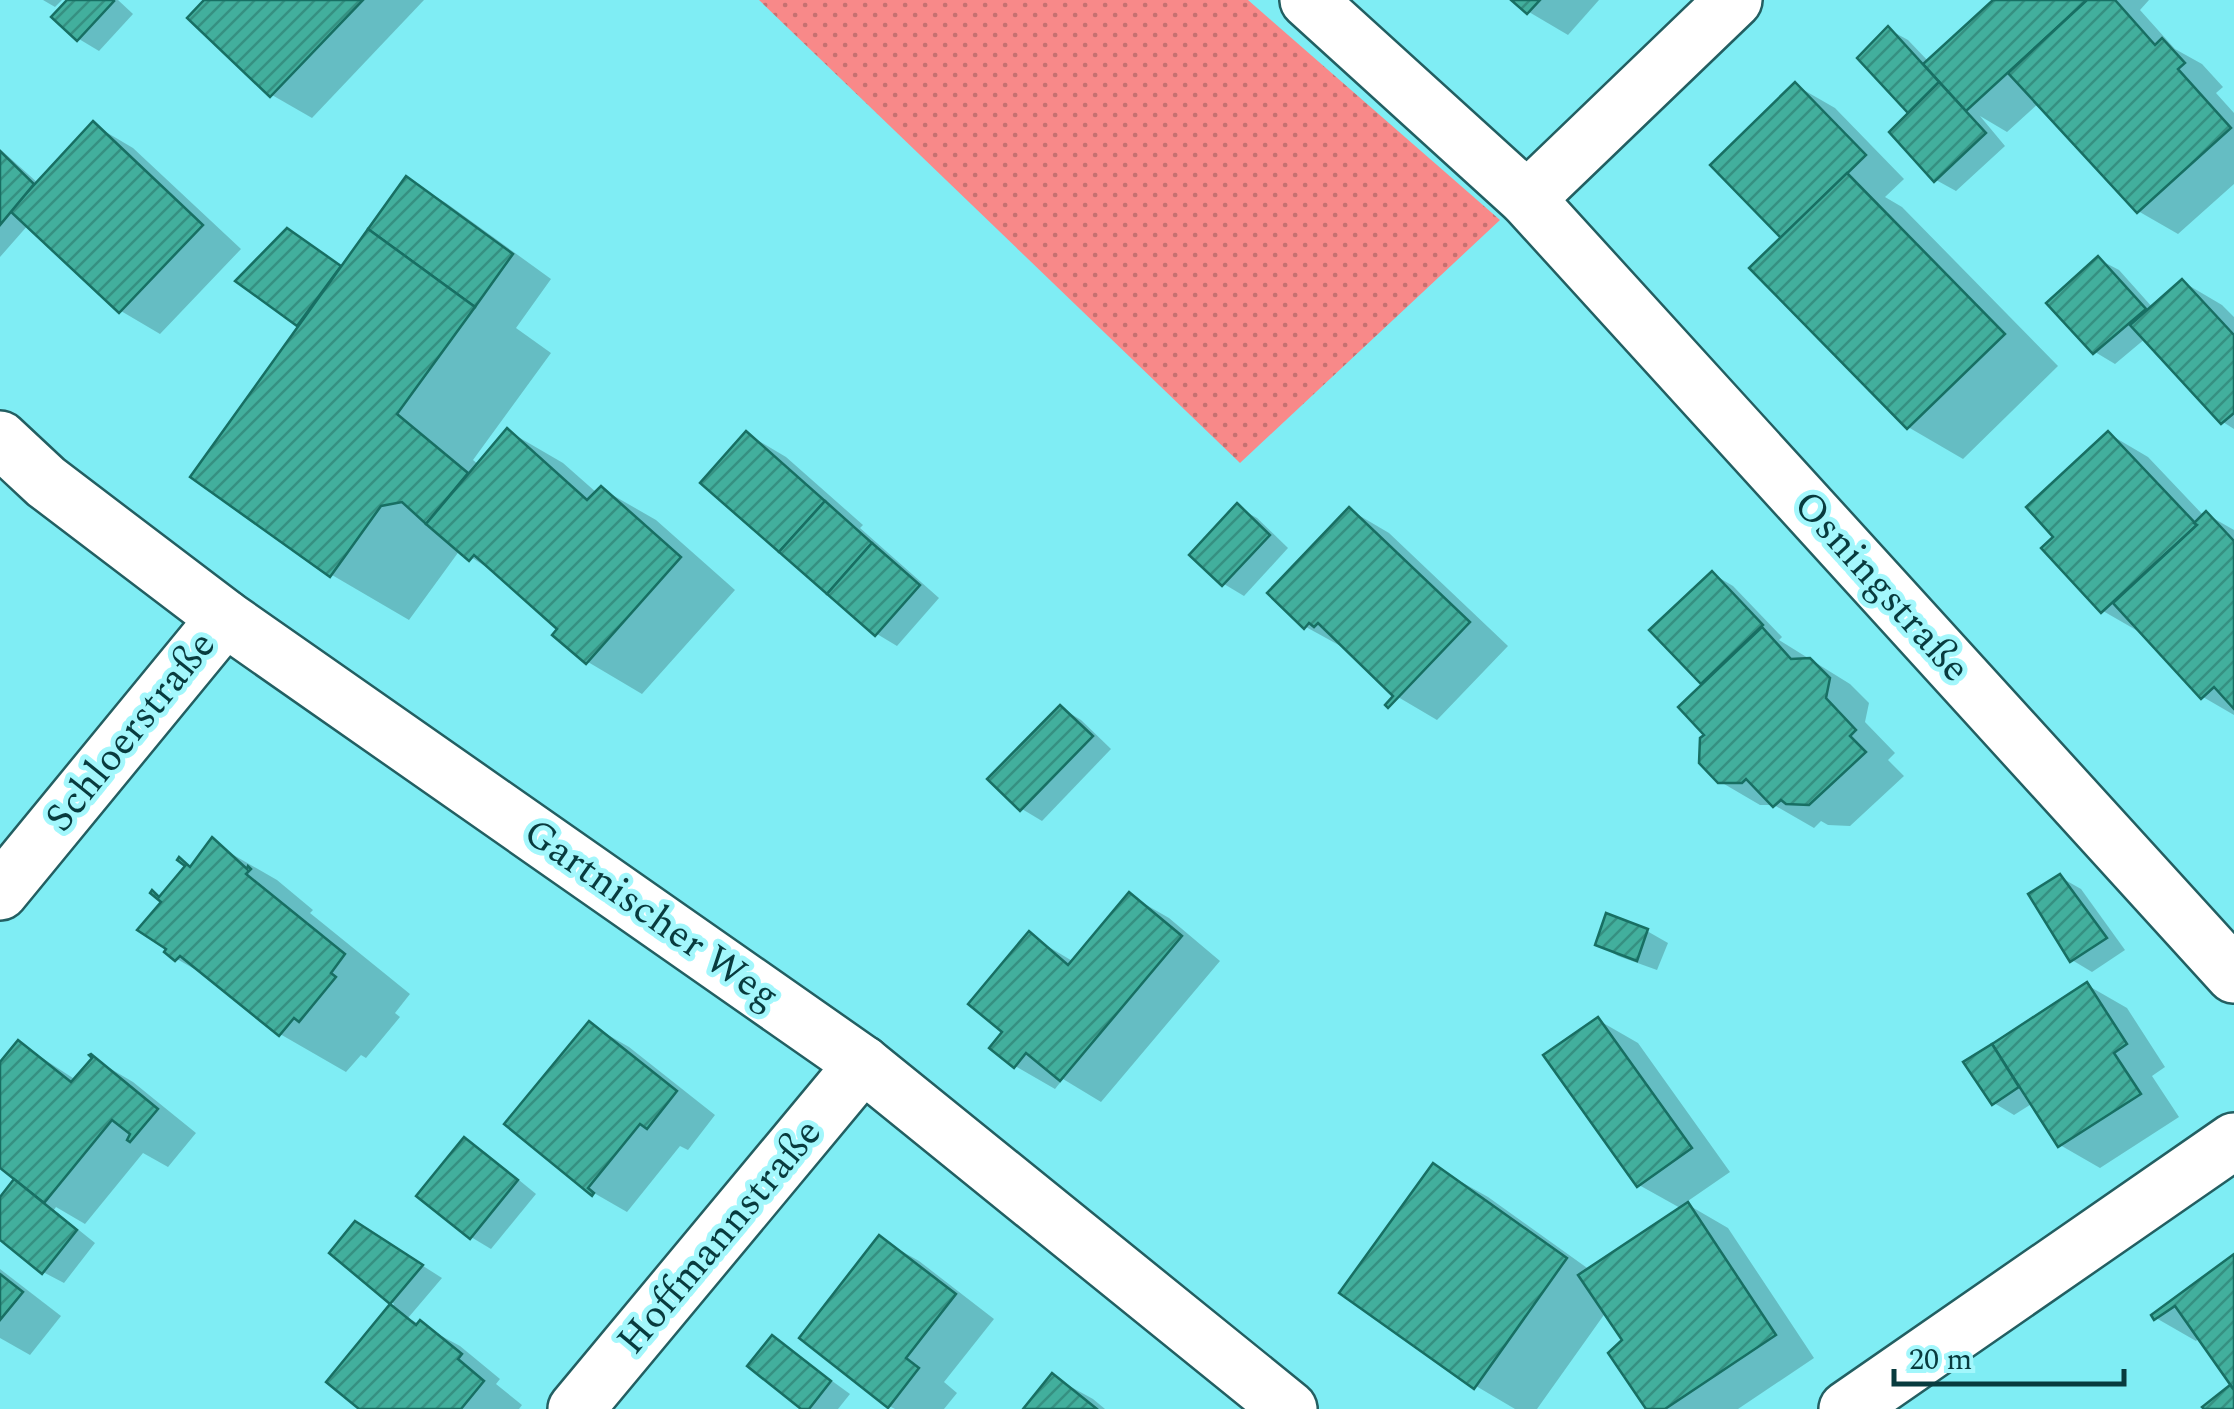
<svg xmlns="http://www.w3.org/2000/svg" width="2234" height="1409" font-family="Spectral,serif">
<style>
.grass{fill:url(#grass-dots)}
.shadow{fill:#0003}
.building{fill:url(#building-hatch);stroke:#186f63;stroke-width:2.5}
.lines{fill:none;stroke-linecap:round;stroke-linejoin:round}
.minor-casing{stroke:#235f62;stroke-width:60}
.minor{stroke:#fff;stroke-width:55}
.labels{text-anchor:middle;dominant-baseline:central;stroke-width:10;stroke-linejoin:round;paint-order:stroke}
.street-label{font-size:40px;fill:#083b3e;stroke:#a3f7fc}
</style>
<defs>
<pattern id="grass-dots" width="8" height="8" patternUnits="userSpaceOnUse" patternTransform="scale(2.5)"><rect width="8" height="8" fill="#f88989"/><path d="M2 2h.1M6 6h.1" fill="none" stroke="#c77171" stroke-width="1.8" stroke-linecap="round"/></pattern>
<pattern id="building-hatch" width="6" height="6" patternUnits="userSpaceOnUse" patternTransform="scale(2.5)"><rect width="6" height="6" fill="#42af9d"/><path d="M-1 1l2-2M0 6l6-6M5 7l2-2" fill="none" stroke="#359081"/></pattern>
</defs>
<rect width="100%" height="100%" fill="#7fedf4"/>
<path class="grass" d="M759 0H1248L1500 220 1240 463Z"/>
<g class="shadow">
<path d="M43 0H62L55 7Z"/>
<path d="M71 0H118L133 14 99 51 79 39 55 17Z"/>
<path d="M208 0H424L312 118 272 95 190 18Z"/>
<path d="M1515 0H1599L1568 35 1529 12Z"/>
<path d="M1997 0H2149L2140 10 2175 49 2202 64 2223 87 2216 93 2234 113V184L2178 234 2138 211 2039 103 2007 132 1980 116 2005 146 1956 191 1936 180 1912 113 1888 29 1908 40 1929 62Z"/>
<path d="M1795 85 1835 108 1904 179 1885 197 1902 207 2058 366 1963 459 1908 427 1784 238Z"/>
<path d="M94 125 133 148 241 249 160 334 121 311 29 224 0 257V149L39 184Z"/>
<path d="M407 180 446 203 551 279 516 328 551 353 473 460 479 465 508 431 563 463 597 493 602 489 656 520 735 590 642 694 588 662 556 635 560 628 505 579 460 550 409 620 332 575 194 476 302 326 239 281 287 231 343 268Z"/>
<path d="M2098 259 2119 270 2153 308 2183 282 2222 305 2234 317V429L2223 422 2146 338 2115 364 2095 352Z"/>
<path d="M747 434 786 457 863 525 860 528 939 598 897 646 877 634 704 483Z"/>
<path d="M2109 434 2148 457 2204 516 2206 514 2234 530V715L2203 697 2143 634 2103 611 2057 537Z"/>
<path d="M1237 507 1257 518 1288 548 1244 596 1224 584 1193 554Z"/>
<path d="M1350 510 1389 533 1508 646 1437 720 1398 697 1346 649 1306 627Z"/>
<path d="M1713 574 1733 586 1782 637 1779 640 1850 684 1869 703 1865 722 1895 753 1888 760 1904 776 1850 826 1828 825 1821 821 1814 828 1774 805H1760L1719 781 1708 735 1706 683 1703 682Z"/>
<path d="M1061 708 1081 720 1111 749 1042 821 1022 809Z"/>
<path d="M211 842 277 880 313 910 310 913 410 994 395 1013 400 1017 366 1058 361 1055 346 1072 280 1034 215 981 177 959 142 928Z"/>
<path d="M2060 877 2081 889 2125 950 2092 972 2072 960Z"/>
<path d="M1129 895 1169 918 1220 961 1101 1102 1063 1079 1055 1089 1015 1066 1005 1032 1029 935 1074 962Z"/>
<path d="M1608 917 1647 931 1668 943 1657 970 1618 956 1598 944Z"/>
<path d="M2087 985 2127 1008 2165 1067 2152 1076 2179 1117 2100 1168 2060 1145 2033 1103 2014 1115 1994 1103 1967 1062Z"/>
<path d="M1598 1020 1638 1043 1730 1172 1685 1203 1728 1228 1814 1358 1738 1409H1649L1625 1341 1606 1312 1537 1409H1515L1476 1386 1342 1292 1433 1166 1488 1197 1590 1270 1682 1209 1639 1185Z"/>
<path d="M589 1024 629 1047 715 1115 688 1150 680 1146 627 1212 587 1189Z"/>
<path d="M19 1043 76 1080 94 1059 133 1082 196 1133 168 1167 143 1153 85 1224 56 1207 54 1210 95 1243 64 1283 43 1272 0 1236V1201L18 1179 0 1164V1066Z"/>
<path d="M465 1140 485 1152 536 1194 491 1249 471 1237Z"/>
<path d="M376 1236 442 1278 408 1318 460 1346 500 1379 496 1384 522 1405 519 1409H363L330 1382 394 1304 332 1253Z"/>
<path d="M880 1239 919 1261 994 1319 944 1382 957 1393 944 1409H895L889 1406Z"/>
<path d="M2234 1257V1385L2200 1337 2196 1341 2156 1318Z"/>
<path d="M0 1269 61 1316 30 1355 0 1338Z"/>
<path d="M773 1338 850 1394 838 1409H805Z"/>
<path d="M1053 1377 1093 1399 1105 1409H1029Z"/>
</g>
<g class="building">
<path d="M67 0H113L114 1 77 41 51 17Z"/>
<path d="M204 0H363L270 97 187 18Z"/>
<path d="M1511 0H1540L1527 14Z"/>
<path d="M1993 0H2087L1966 111 1923 64Z"/>
<path d="M2087 0H2115L2155 45 2162 38 2185 63 2178 69 2231 128 2137 213 2008 73Z"/>
<path d="M1888 26 1939 82 1908 113 1857 58Z"/>
<path d="M1795 82 1866 155 1781 238 1710 165Z"/>
<path d="M1939 82 1986 133 1934 182 1889 132Z"/>
<path d="M93 121 203 225 119 313 10 211Z"/>
<path d="M0 151 34 184 0 225Z"/>
<path d="M1847 173 2005 334 1907 429 1749 268Z"/>
<path d="M406 176 513 254 475 307 368 229Z"/>
<path d="M287 228 341 266 297 326 235 281Z"/>
<path d="M368 229 475 307 397 414 468 473 426 524 402 502 381 506 330 577 190 477Z"/>
<path d="M2098 256 2146 309 2093 354 2046 303Z"/>
<path d="M2182 279 2234 335V413L2221 424 2130 325Z"/>
<path d="M507 428 587 500 601 486 681 557 586 664 552 635 557 629 474 555 469 561 426 524Z"/>
<path d="M746 431 825 501 779 552 700 483Z"/>
<path d="M2108 431 2197 525 2101 613 2041 548 2053 537 2026 507Z"/>
<path d="M825 501 872 543 827 594 779 552Z"/>
<path d="M1237 503 1270 535 1222 586 1189 555Z"/>
<path d="M1349 507 1470 622 1388 708 1385 705 1393 696 1318 623 1314 627 1309 623 1304 629 1267 593Z"/>
<path d="M2206 511 2234 541V709L2214 687 2201 699 2113 603 2197 525 2194 523Z"/>
<path d="M872 543 920 585 875 636 827 594Z"/>
<path d="M1712 571 1763 625 1701 684 1649 630Z"/>
<path d="M1762 627 1791 659 1810 658 1830 678 1826 698 1856 730 1850 736 1866 752 1809 805 1786 804 1781 800 1773 807 1746 779 1742 783H1718L1699 763 1700 738 1704 735 1678 707Z"/>
<path d="M1060 705 1093 736 1020 811 987 779Z"/>
<path d="M212 837 247 869 248 866 251 869 246 874 345 954 331 973 336 977 299 1022 294 1018 279 1036 180 956 175 961 164 952 166 949 137 930 161 902 150 893 152 890 159 897 185 866 177 860 179 857 190 867Z"/>
<path d="M2060 874 2107 938 2070 962 2028 894Z"/>
<path d="M1129 892 1182 936 1060 1081 1026 1053 1014 1068 989 1048 1002 1032 968 1004 1029 931 1068 965Z"/>
<path d="M1606 913 1648 929 1637 961 1595 945Z"/>
<path d="M2087 982 2127 1044 2114 1053 2141 1094 2058 1147 1992 1044Z"/>
<path d="M1598 1017 1692 1148 1637 1187 1543 1055Z"/>
<path d="M589 1021 677 1091 647 1129 640 1124 588 1188 594 1193 592 1196 504 1124Z"/>
<path d="M18 1040 71 1082 92 1058 89 1055 91 1054 158 1109 130 1142 127 1140 130 1134 112 1120 44 1203 0 1168V1062Z"/>
<path d="M1992 1044 2019 1087 1992 1105 1963 1062Z"/>
<path d="M464 1137 518 1180 470 1239 416 1196Z"/>
<path d="M1433 1163 1567 1258 1474 1389 1339 1293Z"/>
<path d="M14 1179 77 1230 42 1274 0 1240V1197Z"/>
<path d="M1688 1202 1776 1335 1665 1409H1646L1608 1353 1622 1340 1578 1275Z"/>
<path d="M355 1221 423 1265 390 1304 329 1253Z"/>
<path d="M879 1235 956 1294 906 1358 919 1368 888 1408 799 1338Z"/>
<path d="M2234 1254V1390L2175 1306 2154 1320 2151 1315Z"/>
<path d="M0 1274 23 1292 0 1320Z"/>
<path d="M390 1304 416 1325 420 1320 462 1354 458 1359 484 1381 461 1409H359L326 1382Z"/>
<path d="M772 1335 831 1381 809 1409H801L747 1366Z"/>
<path d="M1052 1373 1097 1409H1023Z"/>
<path d="M2230 1385 2234 1390V1409H2204L2202 1407Z"/>
</g>
<g class="lines">
<defs>
<g id="minor">
<path d="M1308 0 1527 199 2234 975"/>
<path d="M1527 199 1734 0"/>
<path d="M0 439 46 482 225 618 863 1064 1289 1409"/>
<path d="M0 892 225 618"/>
<path d="M576 1409 863 1064"/>
<path d="M1847 1409 2234 1141"/>
</g>
</defs>
<use href="#minor" class="minor-casing"/>
<use href="#minor" class="minor"/>
</g>
<g class="labels">
<g class="street-label">
<text transform="translate(1881 587) rotate(48)">Osningstraße</text>
<text transform="translate(131 732) rotate(-51)">Schloerstraße</text>
<text transform="translate(651 915) rotate(35)">Gartnischer Weg</text>
<text transform="translate(720 1237) rotate(-50)">Hoffmannstraße</text>
</g>
</g>
<path d="M1894 1369v15h230v-15" fill="none" stroke="#083b3e" stroke-width="5"/>
<text x="1909" y="1369" font-size="30" fill="#083b3e" stroke="#a3f7fc" stroke-width="8" paint-order="stroke">20 m</text>
</svg>
